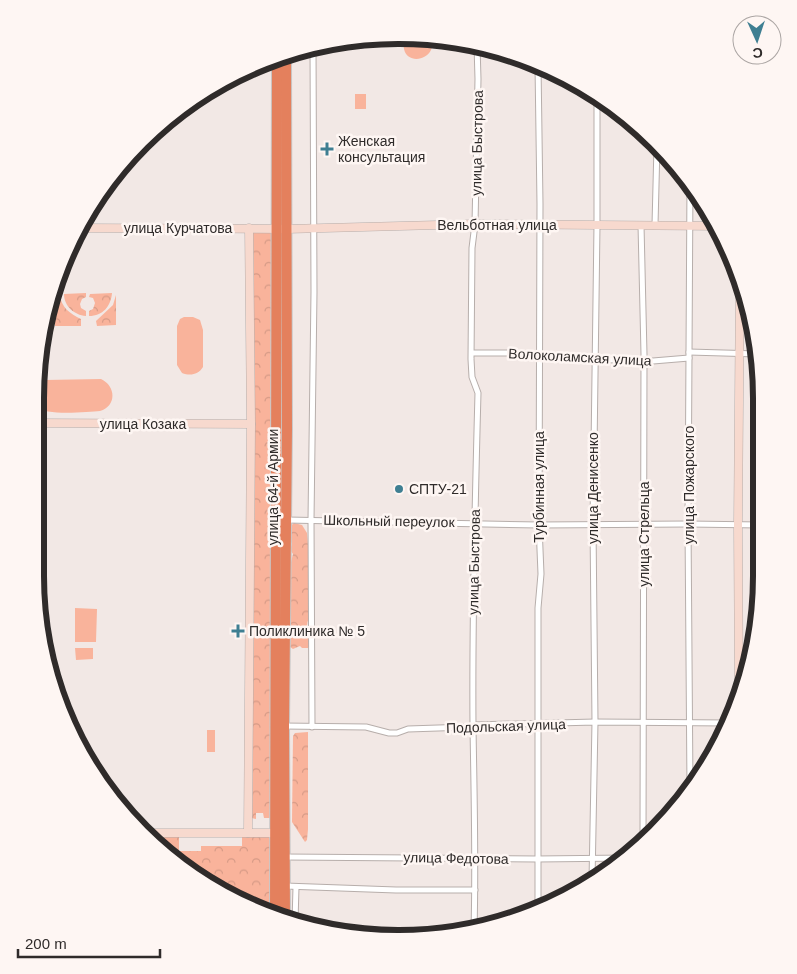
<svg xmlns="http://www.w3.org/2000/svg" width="797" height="974" font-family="Helvetica,sans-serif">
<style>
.park{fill:url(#park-crowns)}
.garden{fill:#f9b39b}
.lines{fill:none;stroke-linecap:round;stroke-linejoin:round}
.street-casing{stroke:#b7aeab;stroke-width:7}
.secondary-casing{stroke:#b7aeab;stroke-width:9}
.highway-casing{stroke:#c9c8c8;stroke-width:12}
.street{stroke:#fff;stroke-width:5}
.secondary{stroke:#f7d9ce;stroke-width:8}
.highway{stroke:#e4805d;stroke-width:10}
.poi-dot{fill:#3f7f92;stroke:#fef6f3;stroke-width:2}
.labels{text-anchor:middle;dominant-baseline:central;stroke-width:5;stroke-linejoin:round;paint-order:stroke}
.poi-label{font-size:14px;fill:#2f2b2a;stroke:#fef6f3;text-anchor:start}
.street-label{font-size:14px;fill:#2f2b2a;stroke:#fef6f3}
.rim{fill:none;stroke:#2f2b2a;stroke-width:6}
</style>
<defs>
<pattern id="park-crowns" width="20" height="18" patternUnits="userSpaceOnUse" patternTransform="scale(1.25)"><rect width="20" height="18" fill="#f9b39b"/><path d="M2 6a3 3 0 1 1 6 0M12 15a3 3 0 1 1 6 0" fill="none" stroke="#d69a86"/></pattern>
</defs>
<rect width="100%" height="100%" fill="#f2e8e5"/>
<g class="park">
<path d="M273 232 272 818H264L263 813H256V819L251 818 253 233Z"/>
<path d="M86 293V297L82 299 80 304 81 308 86 311V316C74 315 64 306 64 294Z"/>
<path d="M112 293C111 306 103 316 89 316V311L93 309 95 303 93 298 89 297 90 294Z"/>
<path d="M55 294 60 295C61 307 70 314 81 319V326H55Z"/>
<path d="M116 295V325L97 326 96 321 113 305Z"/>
<path d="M294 523 302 525 307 533C310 559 307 585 310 610 310 616 307 621 307 626 307 630 309 640 310 645L308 648H302L300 646 293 649 290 647V581L291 562 293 554 290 550 292 544C289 537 287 528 294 523Z"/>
<path d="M308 732V829L307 840 305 842 292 822 293 736 295 733Z"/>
<path d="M242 836 269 837 270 839V903L269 905 255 907 197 878 150 837H179V851H201V846H242Z"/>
</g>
<g class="garden">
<path d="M404 37 432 38C432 42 433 46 431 50 426 61 407 63 404 49 403 45 404 40 404 37Z"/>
<rect x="355" y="94" width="11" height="15"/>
<path d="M184 317H193L200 320 203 330V367C198 375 190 376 182 373L177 365V326L180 319Z"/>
<path d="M101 379C116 386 117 406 100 411 88 412 44 416 37 407 34 402 36 393 36 387L45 380Z"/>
<path d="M75 608 97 609 96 642H75Z"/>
<path d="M75 648H93V659L76 660Z"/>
<rect x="207" y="730" width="8" height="22"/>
</g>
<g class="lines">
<defs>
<g id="street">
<path d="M538 65 540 204 539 525 541 574 538 608V909"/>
<path d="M641 225 644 354 643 842"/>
<path d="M655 225 657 145"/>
<path d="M689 352 758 354"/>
<path d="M472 353H509L540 357 577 359 653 361 689 358"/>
<path d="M287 520 539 525 688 524 761 525"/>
<path d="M283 726 366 727 389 733H397L408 729 468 727 473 725 595 722 730 723"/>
<path d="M312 727 311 520 314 292 313 46"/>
<path d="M690 789 688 524 690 182"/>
<path d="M285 857 537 859 627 858"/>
<path d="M592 881 595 722 593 525 597 225V96"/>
<path d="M285 886 396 890H475"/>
<path d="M295 922 296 887"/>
<path d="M474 930C476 862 474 794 473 726 472 615 475 504 478 393L472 377 471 359 472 248 475 224 478 79 477 45"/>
</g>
<g id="secondary">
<path d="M79 228 287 229 475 224 717 226"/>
<path d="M36 423 251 424"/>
<path d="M739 699 738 525 740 280"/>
<path d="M146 833H275"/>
<path d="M248 833 251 424 249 228"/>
<path d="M258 908H275"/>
</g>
<g id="highway">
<path d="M275 916 277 58"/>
<path d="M285 920 284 726 287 428 286 54"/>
</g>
</defs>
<use href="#street" class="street-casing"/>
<use href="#secondary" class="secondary-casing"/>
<use href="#highway" class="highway-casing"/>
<use href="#street" class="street"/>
<use href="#secondary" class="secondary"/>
<use href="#highway" class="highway"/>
</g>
<g class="poi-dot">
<path d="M324.5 141.5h5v5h5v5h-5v5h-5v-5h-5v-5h5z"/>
<circle cx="399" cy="489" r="5"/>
<path d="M235.5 623.5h5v5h5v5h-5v5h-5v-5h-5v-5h5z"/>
</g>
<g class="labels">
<g class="poi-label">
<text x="338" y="141">Женская<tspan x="338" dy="16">консультация</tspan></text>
<text x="409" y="489">СПТУ-21</text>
<text x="249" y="631">Поликлиника № 5</text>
</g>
<g class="street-label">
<text transform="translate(477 143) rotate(-89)">улица Быстрова</text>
<text x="497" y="225">Вельботная улица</text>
<text x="178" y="228">улица Курчатова</text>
<text transform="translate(580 357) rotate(3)">Волоколамская улица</text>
<text x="143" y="424">улица Козака</text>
<text transform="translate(689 485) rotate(-90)">улица Пожарского</text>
<text transform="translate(273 487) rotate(-90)">улица 64-й Армии</text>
<text transform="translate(539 487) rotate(-90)">Турбинная улица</text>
<text transform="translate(593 488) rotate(-90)">улица Денисенко</text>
<text transform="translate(389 521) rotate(1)">Школьный переулок</text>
<text transform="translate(644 534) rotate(-90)">улица Стрельца</text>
<text transform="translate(474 562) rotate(-89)">улица Быстрова</text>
<text transform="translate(506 726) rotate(-2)">Подольская улица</text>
<text transform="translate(456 858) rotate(1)">улица Федотова</text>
</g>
</g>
<path d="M0 0H797V974H0ZM398 44H399A354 354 0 0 1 753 398V576A354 354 0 0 1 399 930H398A354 354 0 0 1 44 576V398A354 354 0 0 1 398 44Z" fill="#fef6f3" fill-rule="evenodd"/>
<path class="rim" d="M398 44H399A354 354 0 0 1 753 398V576A354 354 0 0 1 399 930H398A354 354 0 0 1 44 576V398A354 354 0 0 1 398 44Z"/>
<g transform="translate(757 40) rotate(177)"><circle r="24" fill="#fef6f3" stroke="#aba5a3"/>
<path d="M0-4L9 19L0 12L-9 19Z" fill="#3f7f92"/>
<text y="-8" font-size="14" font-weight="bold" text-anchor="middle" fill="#2f2b2a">С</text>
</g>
<path d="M18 949v8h142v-8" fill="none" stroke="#2f2b2a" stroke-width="2.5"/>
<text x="25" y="949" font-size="15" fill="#2f2b2a" stroke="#fef6f3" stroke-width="4" paint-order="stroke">200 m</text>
</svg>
